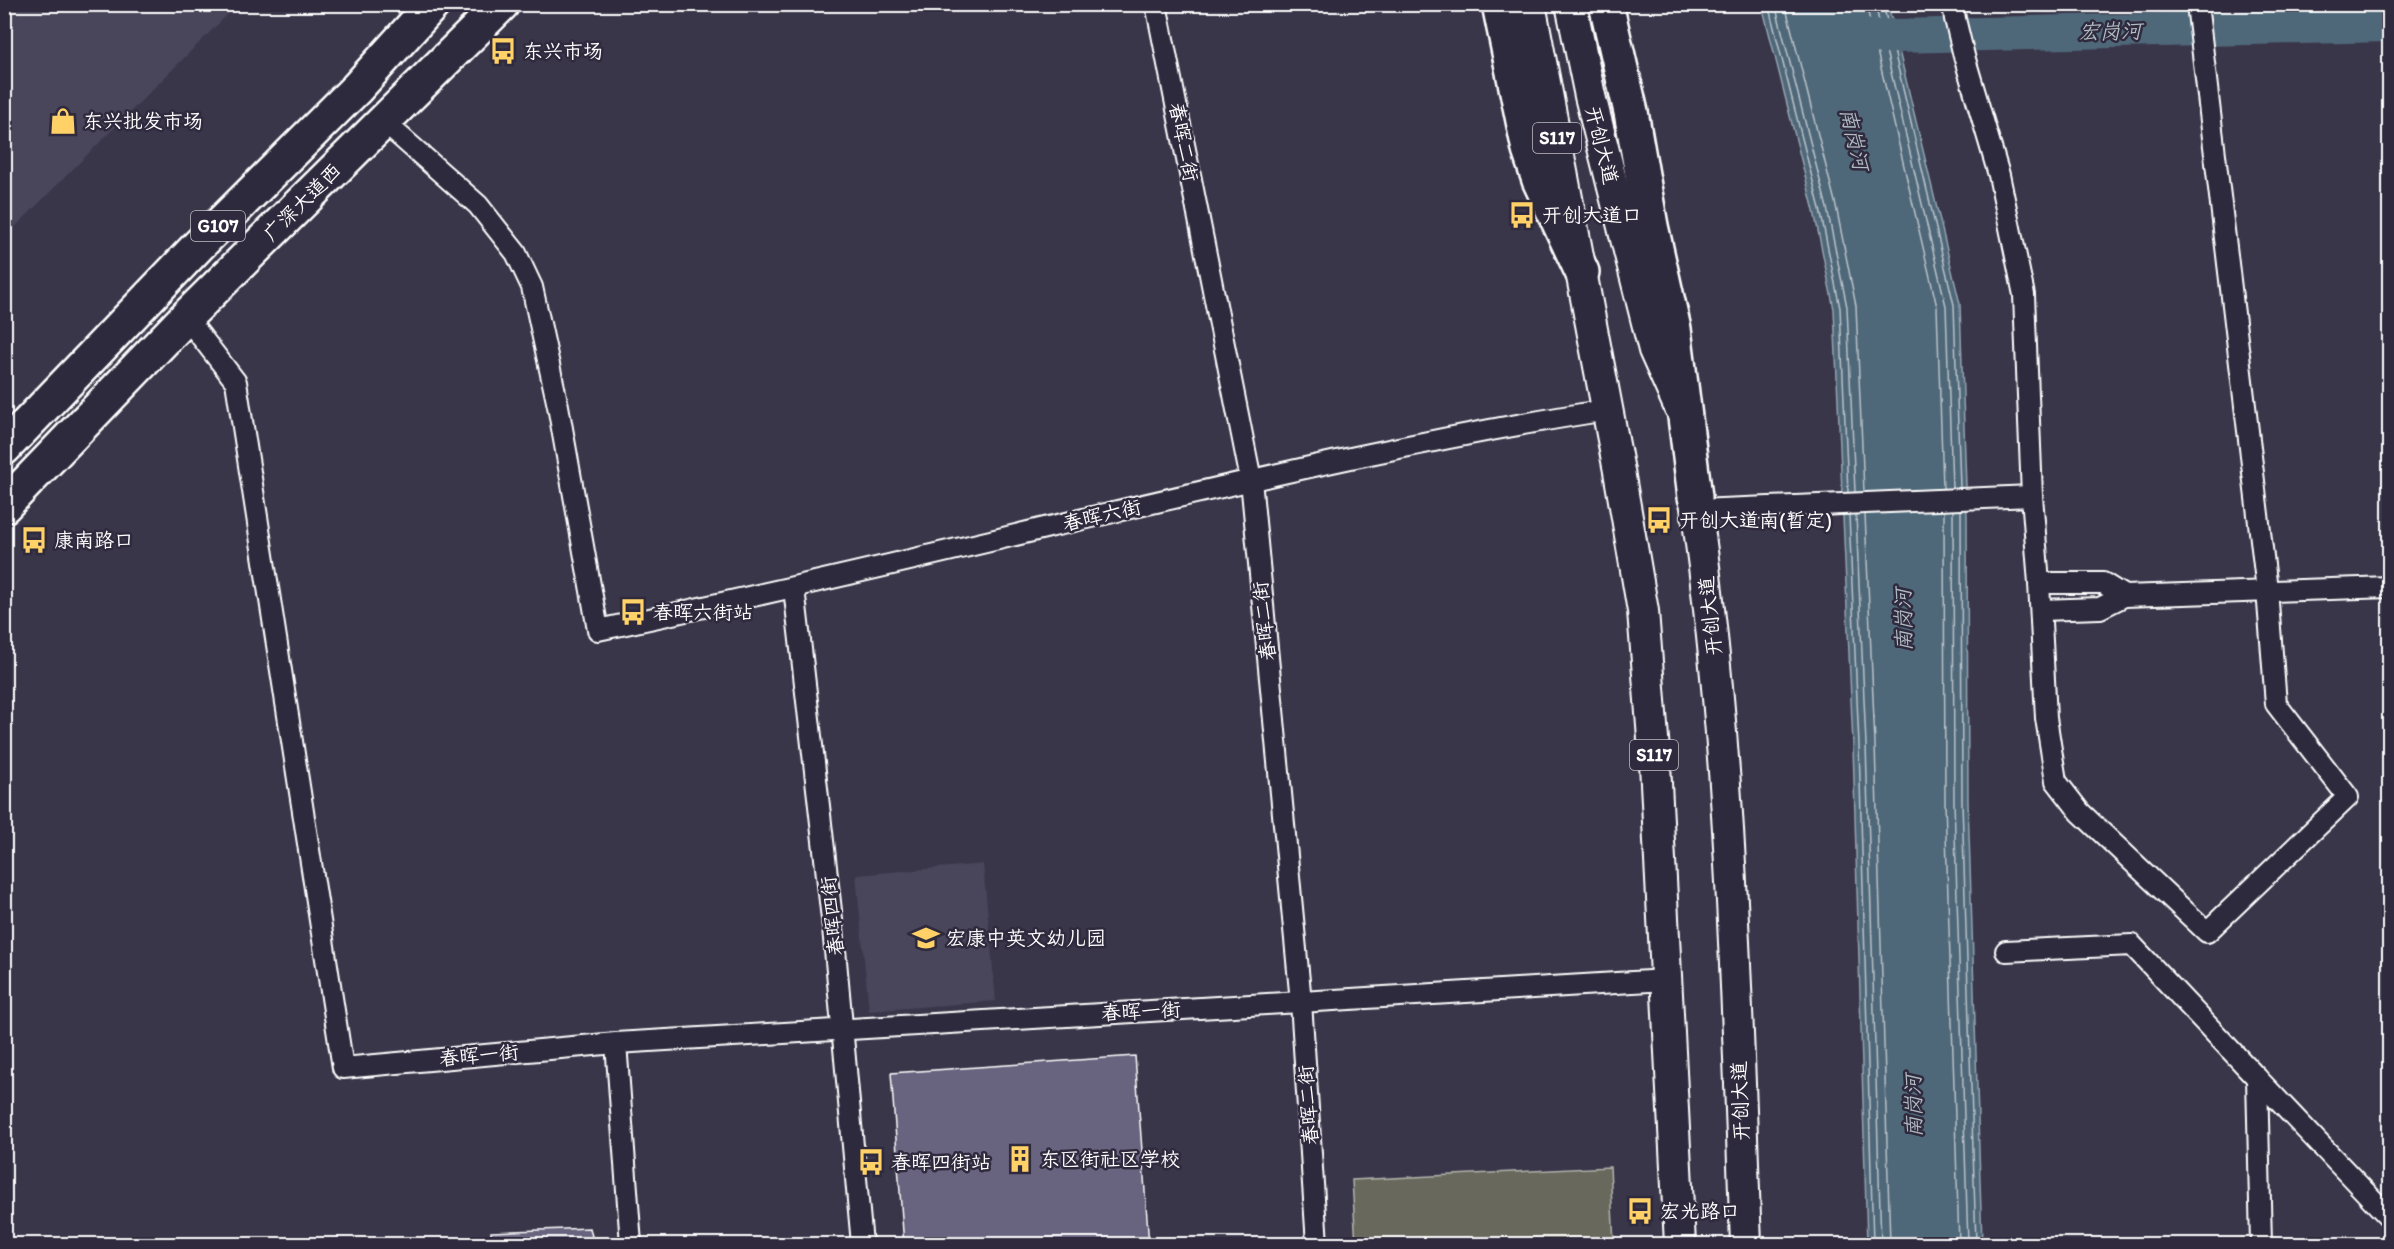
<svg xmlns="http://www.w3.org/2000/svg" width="2394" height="1249" font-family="Itim,'LXGW WenKai TC',sans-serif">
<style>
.built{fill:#48445a}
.green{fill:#67695b;stroke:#b3b4ad;stroke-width:1.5}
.water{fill:#4f6779;stroke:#95a4af;stroke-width:1.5}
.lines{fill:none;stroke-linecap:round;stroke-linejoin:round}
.shore{stroke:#b9c2c9;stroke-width:1.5}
.river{stroke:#4f6779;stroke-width:34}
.building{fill:#67647e;stroke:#fff;stroke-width:1.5}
.street-casing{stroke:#fff;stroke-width:24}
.primary-casing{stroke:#fff;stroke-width:34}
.highway-casing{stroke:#fff;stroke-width:38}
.street{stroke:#2f2a3d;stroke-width:20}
.primary{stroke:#2f2a3d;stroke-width:30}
.highway{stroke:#2f2a3d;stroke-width:33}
.labels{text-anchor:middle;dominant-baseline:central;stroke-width:5;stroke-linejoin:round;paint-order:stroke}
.shield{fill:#2f2a3d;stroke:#c1bfc5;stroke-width:1.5}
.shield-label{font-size:18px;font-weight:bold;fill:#fff}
.poi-label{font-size:20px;fill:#fff;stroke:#2f2a3d;text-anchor:start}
.street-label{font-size:20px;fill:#fff;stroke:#2f2a3d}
.water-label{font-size:21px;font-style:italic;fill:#b0bbc3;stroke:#2f2a3d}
</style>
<rect width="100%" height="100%" fill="#3a364a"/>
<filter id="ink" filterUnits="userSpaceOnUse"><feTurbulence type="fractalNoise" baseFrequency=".0167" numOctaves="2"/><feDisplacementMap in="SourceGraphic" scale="12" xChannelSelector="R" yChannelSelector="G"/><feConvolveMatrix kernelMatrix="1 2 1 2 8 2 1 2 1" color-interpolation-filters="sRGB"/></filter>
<g filter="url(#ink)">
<g class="built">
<path d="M5 4 237 5 5 237 4 5Z"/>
<path d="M983 864 996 1001 869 1011 856 875Z"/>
</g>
<path class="green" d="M1610 1167 1614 1244H1356L1352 1180Z"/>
<path class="water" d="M1762 5H1888L1960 304 1967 517 1968 802 1982 1244H1867L1853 745 1834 309 1814 211Z"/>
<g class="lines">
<g class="shore">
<path d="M1768 4 1820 209 1840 308 1848 492"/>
<path d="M1775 4 1827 208 1847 307 1855 492"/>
<path d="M1785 4 1836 206 1856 306 1864 492"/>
<path d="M1866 4 1937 307 1943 488"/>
<path d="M1875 4 1946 306 1952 488"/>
<path d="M1883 4 1954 305 1960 488"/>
<path d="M1961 510 1962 802 1976 1244"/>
<path d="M1944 511 1945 802 1959 1244"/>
<path d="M1953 511 1954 802 1968 1244"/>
<path d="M1865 514 1875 744 1890 1244"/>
<path d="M1849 515 1859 745 1873 1244"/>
<path d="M1856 515 1866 745 1881 1244"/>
</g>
<path class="river" d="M1849 37 2390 25"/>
</g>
<g class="building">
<path d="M1135 1056 1149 1245H904L891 1073Z"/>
<path d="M590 1228 594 1245H491V1232Z"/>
</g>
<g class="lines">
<defs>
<g id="street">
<path d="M1156 4 1251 480 1301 1002 1317 1244"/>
<path d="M1953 4 1955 19 1964 56 1999 175 2024 295 2032 496 2039 583 2046 718 2056 781 2080 812 2207 932 2348 797 2276 704 2267 590 2197 4"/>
<path d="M384 122 478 205 516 253 532 287 558 406 598 630C749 598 899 563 1049 527 1234 484 1419 439 1607 410"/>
<path d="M186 317 236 382 343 1068 616 1043 1666 980"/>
<path d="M1697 510 2032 496"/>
<path d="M2039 583H2103L2124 596"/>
<path d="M794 588 833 928 862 1244"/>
<path d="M2041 610 2100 608 2124 596 2390 587"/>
<path d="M2006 951 2132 945 2257 1078 2261 1244"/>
<path d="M616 1043 631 1244"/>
<path d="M2257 1078 2390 1218"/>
</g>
<g id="primary">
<path d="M1530 4 1619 471 1643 611 1655 764 1680 1244"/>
<path d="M1571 4 1590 96 1654 350 1679 406"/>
<path d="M1691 474C1731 729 1736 987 1746 1244"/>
</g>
<g id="highway">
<path d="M1499 4 1529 150 1539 180 1582 272"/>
<path d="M1606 4 1631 112 1651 226 1674 329 1695 497"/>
<path d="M4 448 198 246 357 88 433 4"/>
<path d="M4 506 186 317 502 4"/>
</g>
</defs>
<use href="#street" class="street-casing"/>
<use href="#primary" class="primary-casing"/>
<use href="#highway" class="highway-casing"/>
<use href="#street" class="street"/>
<use href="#primary" class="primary"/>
<use href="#highway" class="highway"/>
</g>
</g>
<defs>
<symbol id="bus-bare" viewBox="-9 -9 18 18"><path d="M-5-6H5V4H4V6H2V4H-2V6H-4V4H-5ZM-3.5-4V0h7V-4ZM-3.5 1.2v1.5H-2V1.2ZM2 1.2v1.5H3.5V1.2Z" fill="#ffd166" stroke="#2f2a3d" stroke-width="2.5" paint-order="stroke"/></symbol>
<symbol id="shop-bare" viewBox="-9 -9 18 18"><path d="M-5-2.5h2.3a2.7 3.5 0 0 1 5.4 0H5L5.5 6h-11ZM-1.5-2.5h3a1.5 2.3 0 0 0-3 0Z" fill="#ffd166" stroke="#2f2a3d" stroke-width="2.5" paint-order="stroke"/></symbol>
<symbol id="school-bare" viewBox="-9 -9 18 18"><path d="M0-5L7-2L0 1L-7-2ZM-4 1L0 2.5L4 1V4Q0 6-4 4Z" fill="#ffd166" stroke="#2f2a3d" stroke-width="2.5" paint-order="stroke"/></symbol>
<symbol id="building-bare" viewBox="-9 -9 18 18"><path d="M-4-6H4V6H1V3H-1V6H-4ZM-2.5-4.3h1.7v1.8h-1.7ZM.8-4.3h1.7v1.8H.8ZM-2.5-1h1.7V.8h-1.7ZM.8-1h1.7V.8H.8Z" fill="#ffd166" stroke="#2f2a3d" stroke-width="2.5" paint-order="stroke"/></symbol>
</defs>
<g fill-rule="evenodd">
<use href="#bus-bare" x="484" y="32" width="38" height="38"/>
<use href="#shop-bare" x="44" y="102" width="38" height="38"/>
<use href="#bus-bare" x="1503" y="196" width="38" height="38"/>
<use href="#bus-bare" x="1640" y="501" width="38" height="38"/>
<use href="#bus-bare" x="15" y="521" width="38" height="38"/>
<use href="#bus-bare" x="614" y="593" width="38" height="38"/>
<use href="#school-bare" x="907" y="919" width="38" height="38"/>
<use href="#building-bare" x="1001" y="1140" width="38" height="38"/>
<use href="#bus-bare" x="852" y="1143" width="38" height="38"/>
<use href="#bus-bare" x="1621" y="1192" width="38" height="38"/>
</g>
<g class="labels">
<g class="shield">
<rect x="1533" y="123" width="48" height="30" rx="4.5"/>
<rect x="191" y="211" width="54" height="30" rx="4.5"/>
<rect x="1630" y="740" width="48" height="30" rx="4.5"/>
</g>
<g class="shield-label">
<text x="1557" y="138">S117</text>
<text x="218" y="226">G107</text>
<text x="1654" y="755">S117</text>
</g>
<g class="poi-label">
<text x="523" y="51">东兴市场</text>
<text x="83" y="121">东兴批发市场</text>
<text x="1542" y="215">开创大道口</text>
<text x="1679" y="520">开创大道南(暂定)</text>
<text x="54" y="540">康南路口</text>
<text x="653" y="612">春晖六街站</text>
<text x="946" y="938">宏康中英文幼儿园</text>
<text x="1040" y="1159">东区街社区学校</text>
<text x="891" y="1162">春晖四街站</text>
<text x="1660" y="1211">宏光路口</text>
</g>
<g class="street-label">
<text transform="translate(1184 142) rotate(79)">春晖二街</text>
<text transform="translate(1602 145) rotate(76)">开创大道</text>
<text transform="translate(302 202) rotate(-45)">广深大道西</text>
<text transform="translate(1102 515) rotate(-13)">春晖六街</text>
<text transform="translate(1710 616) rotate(-96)">开创大道</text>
<text transform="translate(1264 621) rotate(-96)">春晖二街</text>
<text transform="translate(832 916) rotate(-96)">春晖四街</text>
<text transform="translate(1141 1011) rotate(-3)">春晖一街</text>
<text transform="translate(479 1055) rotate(-5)">春晖一街</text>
<text transform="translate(1740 1101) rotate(-92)">开创大道</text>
<text transform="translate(1308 1105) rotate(-94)">春晖二街</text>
</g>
<g class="water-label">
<text transform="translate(2110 31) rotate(-1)">宏岗河</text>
<text transform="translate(1855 139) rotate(77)">南岗河</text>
<text transform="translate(1903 620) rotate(-91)">南岗河</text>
<text transform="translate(1913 1106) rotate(-91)">南岗河</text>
</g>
</g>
<rect width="2394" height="1249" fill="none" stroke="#2f2a3d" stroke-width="24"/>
<rect x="12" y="12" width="2370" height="1225" fill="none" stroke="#fff" stroke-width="2" filter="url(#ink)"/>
</svg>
